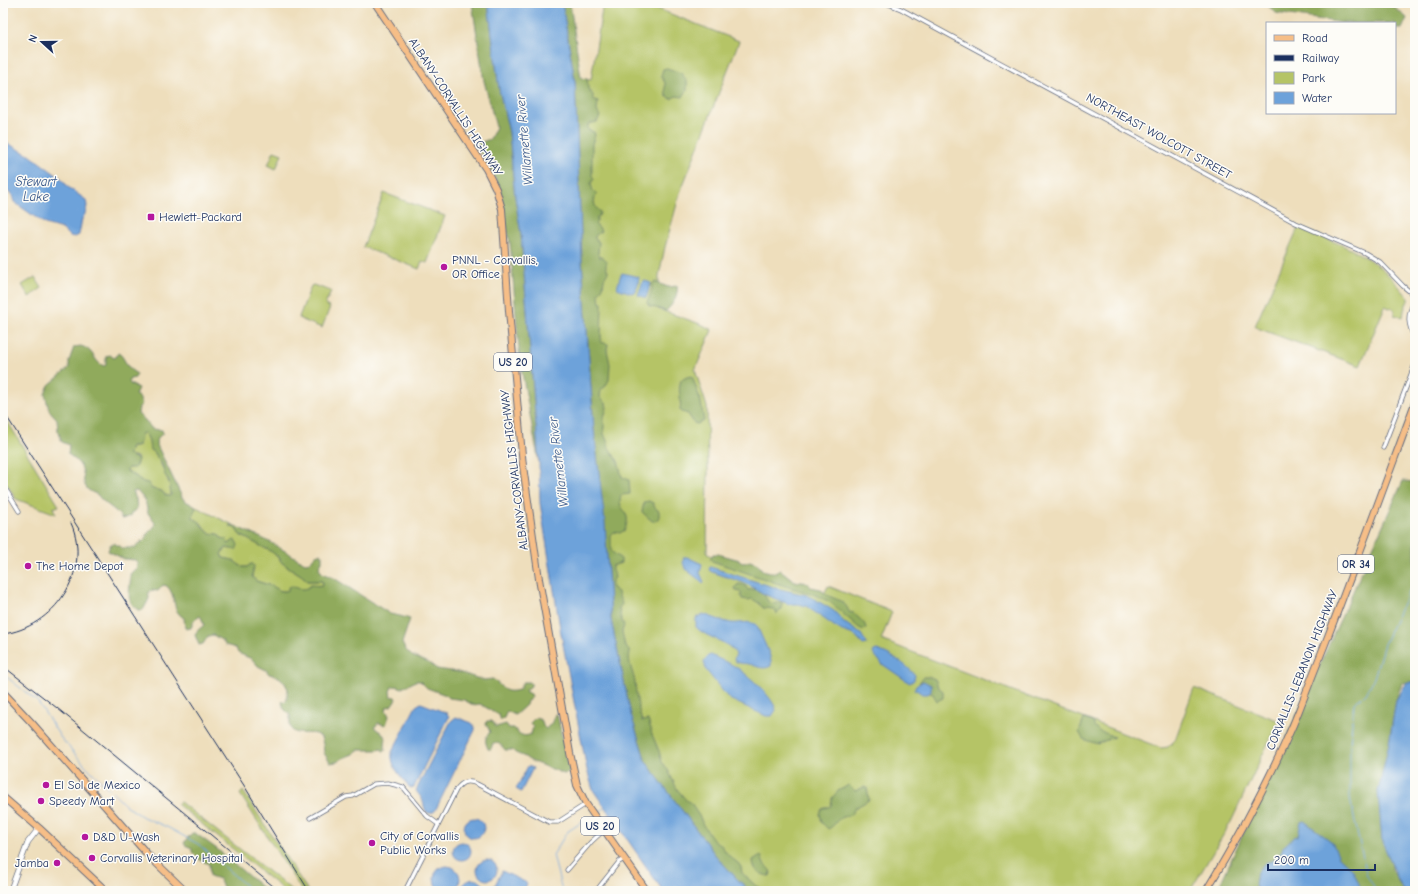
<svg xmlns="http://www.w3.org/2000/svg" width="1418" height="894" font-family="'Comic Neue',sans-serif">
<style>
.green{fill:#b5c466;stroke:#687a62}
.forest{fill:#90aa5b;stroke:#566c5c;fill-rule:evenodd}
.water{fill:#6da2da;stroke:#44689c}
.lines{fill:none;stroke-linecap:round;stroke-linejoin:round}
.stream{stroke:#6da2da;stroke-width:1}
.minor-casing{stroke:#656c7f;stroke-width:5}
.tertiary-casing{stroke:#656c7f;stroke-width:6}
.primary-casing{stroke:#656c7f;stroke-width:8}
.trunk-casing{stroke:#656c7f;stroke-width:8}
.minor{stroke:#fff;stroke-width:3.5}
.tertiary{stroke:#fff;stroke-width:4.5}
.primary{stroke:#f6be87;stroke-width:6}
.trunk{stroke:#f6be87;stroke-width:6}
.rail{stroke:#1b2f5e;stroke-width:1}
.poi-dot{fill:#b5179e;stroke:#fdfcf7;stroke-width:1.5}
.labels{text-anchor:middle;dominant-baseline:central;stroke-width:3;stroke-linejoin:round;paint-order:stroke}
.shield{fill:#fdfcf7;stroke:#5f6c8c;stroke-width:1}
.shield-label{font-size:11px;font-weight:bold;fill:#1b2f5e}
.street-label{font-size:12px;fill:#1b2f5e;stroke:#fdfcf7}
.poi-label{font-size:12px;fill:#1b2f5e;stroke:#fdfcf7;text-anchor:start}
.water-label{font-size:13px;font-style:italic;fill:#385789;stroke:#fdfcf7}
</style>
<rect width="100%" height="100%" fill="#fdfcf7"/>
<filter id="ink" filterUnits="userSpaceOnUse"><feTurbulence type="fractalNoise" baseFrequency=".025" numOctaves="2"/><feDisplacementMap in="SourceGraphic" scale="8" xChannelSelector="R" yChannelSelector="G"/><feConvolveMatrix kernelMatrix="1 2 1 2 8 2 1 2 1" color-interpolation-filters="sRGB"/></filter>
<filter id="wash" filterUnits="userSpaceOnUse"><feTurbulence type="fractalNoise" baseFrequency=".012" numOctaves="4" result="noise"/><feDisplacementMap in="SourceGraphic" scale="16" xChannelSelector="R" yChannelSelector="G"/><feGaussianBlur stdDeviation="0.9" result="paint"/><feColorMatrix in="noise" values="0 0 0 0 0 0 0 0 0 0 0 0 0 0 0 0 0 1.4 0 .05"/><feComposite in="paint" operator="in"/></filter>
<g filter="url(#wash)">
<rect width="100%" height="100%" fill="#eedebc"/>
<g class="green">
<path d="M603 3H643L739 41 680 193 665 247 659 275 658 309 703 325 712 330 695 370 707 407 708 468 707 554 824 594 828 586 892 612 881 640 1161 748 1168 747 1175 740 1194 688 1277 720 1278 722 1231 822 1190 891H750L737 879 716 856 631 715 611 620 605 533 591 394 584 293 575 78 591 80Z"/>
<path d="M274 151 282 154 276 169 268 165Z"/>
<path d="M384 193 445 216 427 263 422 261 419 269 363 247Z"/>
<path d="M1298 228H1301C1326 239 1352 247 1374 263 1388 272 1398 286 1409 298L1404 310 1403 317 1394 315V310L1385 306 1360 366 1257 328 1255 326Z"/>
<path d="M35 277 42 288 29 297 22 285Z"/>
<path d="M313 285 331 291 325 305 330 307 322 328 300 319 299 317 311 286Z"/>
<path d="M6 419 59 506 53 508 56 514 16 499 3 478V427Z"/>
<path d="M144 433 146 434 149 440 150 450 156 454C162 468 170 479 171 495L169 496 165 495 162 491 152 489 140 481 137 477 131 474 127 471 128 468 136 466 138 459 137 457 129 455V453L131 447H136L138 446 141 434Z"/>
<path d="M196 507 231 524 230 526 236 529 240 535 272 552 284 564 301 575 308 581H322L323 583V585L310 586C305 592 297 588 290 586L288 591H281L272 586 256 581 252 576 254 569 251 564 247 567H242L233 560 223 558 221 554 226 548 230 549V543L228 544 216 533 211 534 207 531 200 522 193 519 192 515Z"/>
<path d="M243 791 308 891H302L240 794Z"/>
<path d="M180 802 293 891H285L177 804Z"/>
</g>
<g class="forest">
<path d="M472 3H488L499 89 509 132 515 197 521 234 539 463 520 362 510 243 499 186 476 144 490 139 496 127 484 81Z"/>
<path d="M562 3H570L581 78 587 79 588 85V89L593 95V99L598 101 597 111 600 116 597 122 588 124V130L594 132 595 135 592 144V176L594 178 591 184 593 191 597 194C593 199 593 207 600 211V214L597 218V222L595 224 601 230 600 232 595 236V239L599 242 598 254 599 257H603C610 263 605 262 606 268 607 269 608 271 608 272L604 279 603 287 599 293 600 303H602L601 342 608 344 607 350 610 364 609 380 605 387 601 390 600 397 606 403 607 408 604 417V434L608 443 609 448 618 461 622 477 629 480 630 494 621 495C618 508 624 507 627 517 628 521 626 526 625 530L620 533 614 532 611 535V551L621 559V563L612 566V572H614L615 578 612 580V588L618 592C618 597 621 599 622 604L619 608 621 619 624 625 622 632 625 646 630 652C627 663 634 673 635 683 636 696 638 709 642 721L648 720 651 729V732L659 751 662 762 668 770 677 789 686 800 692 804 695 810 700 817 703 825 716 843 720 844 728 855 739 864 741 867 742 873 756 886 767 891H750L737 879 716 856 646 762 631 715 611 620 605 533 594 430 582 261 575 82Z"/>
<path d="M1265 3H1389L1407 18 1402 29H1395V23H1343L1276 13Z"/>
<path d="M667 68 681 73 687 81V90L683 97 676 96 671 99 666 96 665 83 661 76 663 69Z"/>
<path d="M655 282 668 287 677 286C679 294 672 306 666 311L649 306 647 303 652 289V284Z"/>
<path d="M81 346C95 350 93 362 104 366L106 365V356L110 355 114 358 116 357 118 353C125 356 125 368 137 374L135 378 130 379 129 381 130 384 138 388 135 395 139 397 142 404 139 407 138 414 145 420 152 429 162 430 163 433 158 438 156 443 182 497 184 500 196 507 192 517 200 522 202 526 209 533 218 534 221 538 226 539 228 544 230 543 234 540 236 541 238 545 236 550 226 548 221 554 223 558 233 560 242 567H247L251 564H253L254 566 252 576 256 581 272 586 281 591H288V587C298 585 302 594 311 585L321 586 323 583 322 581H308L301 575 282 563 279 558 272 552 240 535 236 529 230 525 231 524 270 542 305 563 310 562 316 555 321 553 322 555V561L319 568 322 573 334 578 390 614 400 616 410 619 402 643 405 649 412 656 429 663 437 669 458 672 483 680 493 679C504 688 503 694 519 690L523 682H530L531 683V686L525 691 531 694 532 697 529 700 527 701 526 705 515 715 507 711 504 718 501 721 499 715 480 704 473 705 464 700 449 698 446 695 427 688 420 681H416L402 688 397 686 392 687 390 691 391 696 395 697 396 699 391 706 387 707 386 710 389 716 386 725 378 723 375 727 376 729C388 736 385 739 385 751H383L382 749 377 750H358L353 754 343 758 337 762 330 763 329 761 324 753 323 744 321 737C320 737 317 734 315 734 309 732 291 737 290 725 290 722 290 718 290 715L284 709 282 702 286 701C288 698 286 693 288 689 282 677 280 677 269 674L266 670 258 666 252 659 238 653 236 648 225 645 223 641 213 635 208 636 203 644 199 645 195 635 197 631 204 625 201 617 199 616C194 619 193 623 191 628L186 629 185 628 184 618C171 611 177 596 167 586L163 585 158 591 151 590C147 594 149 594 149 598 148 602 145 606 143 610H138C123 599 132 589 130 574L137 567V562L135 560 124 559 108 551 110 545 114 543 122 548H134L141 542 146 539 147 534 154 527 155 523 148 513 145 500 137 491 133 492 136 499 137 509 131 513V516L122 519C117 510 109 507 102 500 99 498 99 495 96 494 92 492 88 491 86 487 83 483 84 477 83 472 81 464 75 459 68 454L69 445 62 442 58 431 57 419 49 410 45 394 49 385 69 368V361L74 347ZM144 433C149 436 149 444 150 450L156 454 157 458 162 464 165 475 169 481 171 495 169 496 165 495 162 491 152 489 148 483 140 481 137 477 131 474 127 471 128 468H135L138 459 129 455V453L131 447H136C140 443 141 439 141 434Z"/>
<path d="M692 376 701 402 704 421 697 424 694 423 688 414 682 412 680 410C682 398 677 392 681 380L687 377Z"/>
<path d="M1403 481 1415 482V680L1414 682 1402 683 1396 700 1389 744 1392 869 1403 891H1220L1218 889Z"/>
<path d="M649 501 653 503 655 508 659 511V518L655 521H652L642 512 644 502Z"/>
<path d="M713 554H718L740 560 743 563 750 561 758 564 762 570 775 573 780 570C785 573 789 577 793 580 798 583 804 581 809 584L810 587 821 589C829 601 844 596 849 612L854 613C857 618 865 621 866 628L863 630 858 627 830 602 815 595 785 586 712 561 710 559Z"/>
<path d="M739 584 745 585 748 590 758 589 763 592C769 604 769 605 782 602V609L778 613H776L774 609 763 608 759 603 752 599 748 600 742 599 741 596V592L736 591 735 588 737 585Z"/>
<path d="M923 677H930L935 679 938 687 943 691V698L937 701 933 694 929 693 931 691 923 681 919 683Z"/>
<path d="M555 714H557L570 772 564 774C554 769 542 766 531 761 528 760 526 757 523 756 518 754 516 754 512 750H505C502 746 499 742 493 743L491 749H488C485 741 484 739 490 732L486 723 487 721H492L496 727 506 724 509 728H514C518 734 524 738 531 734L533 727 530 723 536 717 542 721 543 726 546 729 552 722Z"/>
<path d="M1084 719 1094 723V726L1100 732 1105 733 1114 737 1097 744 1083 739 1079 732Z"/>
<path d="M849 785 855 791 864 787 867 788 869 800 855 808 851 815C847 816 844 815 841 818 835 821 835 826 828 829L822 823 820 814 822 809 831 806 832 798 838 791Z"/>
<path d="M192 833H195L217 849 266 891H229L223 887 219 879 210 876 209 864 200 860 192 852V848L185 845 184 843 189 836Z"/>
<path d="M759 856 762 857C762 858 763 863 764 864 767 869 773 869 770 876 761 875 753 871 753 860Z"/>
</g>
<g class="water">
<path d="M488 3H562L575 82 582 261 594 430 605 523 611 620 631 715 646 762 716 856 737 879 750 891H663L593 790 587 770 561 634 540 503 539 463 521 234 515 197 509 132 499 89Z"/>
<path d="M3 141 31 156 62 179 68 187 86 200 87 206 85 214 82 219 79 235 75 237 69 236 62 229 45 224 14 202 12 195 3 187Z"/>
<path d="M622 273 639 277 638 285 634 292 631 293 617 288 620 277Z"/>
<path d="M643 281H645L651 283 646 298 638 295Z"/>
<path d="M684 557H687L702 564 700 573 704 582 703 583C696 575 679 570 684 557Z"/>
<path d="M710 567 780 589 806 595 816 600 834 611 845 623 861 634 867 644 863 645 854 635 842 631 834 626 806 606 799 604H789L766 595 745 583 712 572 709 570Z"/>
<path d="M703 614C712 617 721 621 731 623 740 624 752 619 758 627 761 638 773 656 771 666 762 671 756 665 748 664 743 663 740 664 735 661L734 659 736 654C728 640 707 639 696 627V618Z"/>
<path d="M877 650C890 654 906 664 915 675L914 680 910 683 908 682 882 664 873 653 874 651Z"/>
<path d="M711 655C720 660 731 663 739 669 750 677 773 697 776 710L772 716H766L729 699 706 670 704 661 708 656Z"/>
<path d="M923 681 931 685V691L928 694H922L915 689 916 686Z"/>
<path d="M1407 682H1414L1415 684V891H1403L1382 841 1378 792 1389 744 1396 700Z"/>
<path d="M421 703 447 713 449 717 414 787 411 788 409 787C401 776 390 766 392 752L416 706Z"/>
<path d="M456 717 472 723 475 727V730L435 811C424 818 425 806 422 799 420 796 418 793 416 791L417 788 451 721Z"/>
<path d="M528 766 533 768 521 792 516 789Z"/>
<circle cx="474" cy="828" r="10"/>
<path d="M1304 821 1332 842 1339 857 1353 870 1362 891H1259L1255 886 1257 872 1265 863 1272 861 1281 853 1283 847 1294 837 1298 836 1301 822Z"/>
<circle cx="462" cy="851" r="9"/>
<circle cx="487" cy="870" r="10"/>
<circle cx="447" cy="879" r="13"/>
<path d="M502 871 527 883 524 891H492Z"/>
<path d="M472 879C480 880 484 883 486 891H460L464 883Z"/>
</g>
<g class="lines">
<g class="stream">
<path d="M3 674 38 702 61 738 84 764 125 805 143 817 167 827 198 844 252 891"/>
<path d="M599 812 605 808"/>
<path d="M562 891 553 855 567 832 585 820"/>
<path d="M1377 891 1367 876 1350 799V745L1354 703 1366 694 1374 678 1384 644 1409 591 1415 583"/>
</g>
</g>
</g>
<g filter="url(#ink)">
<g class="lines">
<defs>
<g id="minor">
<path d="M886 3 901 9 1296 223 1365 253 1380 262 1403 286 1415 296"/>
<path d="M1415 301C1406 315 1408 325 1415 339"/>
<path d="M1383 448 1415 364"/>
<path d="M3 485 19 511"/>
<path d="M310 818 346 797 353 796 374 784 388 783 403 787 427 816 438 824"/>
<path d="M567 870 591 842 603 831"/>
<path d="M405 891 456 790C462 781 468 780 477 784L549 822H558L586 804"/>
<path d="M596 891 619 862 624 859"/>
</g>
<path id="tertiary" d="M10 891 28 842 39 828"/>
<path id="primary" d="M3 797 39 828 106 891"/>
<g id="trunk">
<path d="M375 3 486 169 496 189 502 209 509 311 523 466 539 579 570 753 577 785 586 804 647 891"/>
<path d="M3 692 31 722 148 855 185 891"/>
<path d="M1206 891C1238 838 1268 783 1293 725 1304 699 1314 671 1325 644 1356 564 1385 484 1415 403"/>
</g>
</defs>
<use href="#minor" class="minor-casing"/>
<use href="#tertiary" class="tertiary-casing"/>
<use href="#primary" class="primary-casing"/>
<use href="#trunk" class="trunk-casing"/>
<use href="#minor" class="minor"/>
<use href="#tertiary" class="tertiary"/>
<use href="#primary" class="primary"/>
<use href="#trunk" class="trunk"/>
<g class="rail">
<path d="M3 411 245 787 309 891"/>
<path d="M3 634C53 628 93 572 71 523"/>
<path d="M3 666 57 708 279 891"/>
</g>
</g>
</g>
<g class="poi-dot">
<rect x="147" y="213" width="8" height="8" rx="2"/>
<circle cx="444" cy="267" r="4"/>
<circle cx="28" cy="566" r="4"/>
<circle cx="46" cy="785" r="4"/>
<circle cx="41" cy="801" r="4"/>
<circle cx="85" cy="837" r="4"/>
<circle cx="372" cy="843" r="4"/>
<circle cx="92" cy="858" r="4"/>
<circle cx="57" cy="863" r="4"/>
</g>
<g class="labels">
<g class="shield">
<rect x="494" y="353" width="38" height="18" rx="3"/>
<rect x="1338" y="555" width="36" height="18" rx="3"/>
<rect x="581" y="817" width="38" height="18" rx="3"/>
</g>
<g class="shield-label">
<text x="513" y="362">US 20</text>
<text x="1356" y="564">OR 34</text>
<text x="600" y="826">US 20</text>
</g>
<g class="street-label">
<text transform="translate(456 107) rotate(57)">ALBANY-CORVALLIS HIGHWAY</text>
<text transform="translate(1159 136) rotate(29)">NORTHEAST WOLCOTT STREET</text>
<text transform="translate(514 470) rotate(-97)">ALBANY-CORVALLIS HIGHWAY</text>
<text transform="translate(1302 670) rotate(-68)">CORVALLIS-LEBANON HIGHWAY</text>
</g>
<g class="poi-label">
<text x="159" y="217">Hewlett-Packard</text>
<text x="452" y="260">PNNL - Corvallis,<tspan x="452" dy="14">OR Office</tspan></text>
<text x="36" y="566">The Home Depot</text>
<text x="54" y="785">El Sol de Mexico</text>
<text x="49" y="801">Speedy Mart</text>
<text x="380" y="836">City of Corvallis<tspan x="380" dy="14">Public Works</tspan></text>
<text x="93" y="837">D&amp;D U-Wash</text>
<text x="100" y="858">Corvallis Veterinary Hospital</text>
<text x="49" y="863" text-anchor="end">Jamba</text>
</g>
<g class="water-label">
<text transform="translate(524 140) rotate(-95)">Willamette River</text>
<text x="36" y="181">Stewart<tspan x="36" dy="15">Lake</tspan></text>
<text transform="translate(558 462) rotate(-97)">Willamette River</text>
</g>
</g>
<rect width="1418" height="894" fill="none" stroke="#fdfcf7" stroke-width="16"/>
<rect x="1266" y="22" width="130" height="92" fill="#fdfcf7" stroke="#a3aaba"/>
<rect x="1274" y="35" width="20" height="6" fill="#f6be87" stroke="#a3aaba"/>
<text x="1302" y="42" font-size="12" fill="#1b2f5e">Road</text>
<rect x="1274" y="55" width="20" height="6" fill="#1b2f5e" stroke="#a3aaba"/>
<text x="1302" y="62" font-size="12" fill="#1b2f5e">Railway</text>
<rect x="1274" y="72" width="20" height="12" fill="#b5c466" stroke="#a3aaba"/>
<text x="1302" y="82" font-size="12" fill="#1b2f5e">Park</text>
<rect x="1274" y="92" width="20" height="12" fill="#6da2da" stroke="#a3aaba"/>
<text x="1302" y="102" font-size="12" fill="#1b2f5e">Water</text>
<g transform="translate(42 42) rotate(291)" stroke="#fdfcf7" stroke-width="3" paint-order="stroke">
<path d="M0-3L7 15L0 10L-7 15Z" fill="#1b2f5e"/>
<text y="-6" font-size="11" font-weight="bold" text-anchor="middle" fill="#1b2f5e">N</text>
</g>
<path d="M1268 864v6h107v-6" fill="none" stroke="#1b2f5e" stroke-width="2"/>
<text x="1274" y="864" font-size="12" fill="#1b2f5e" stroke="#fdfcf7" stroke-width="3" paint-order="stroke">200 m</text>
</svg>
